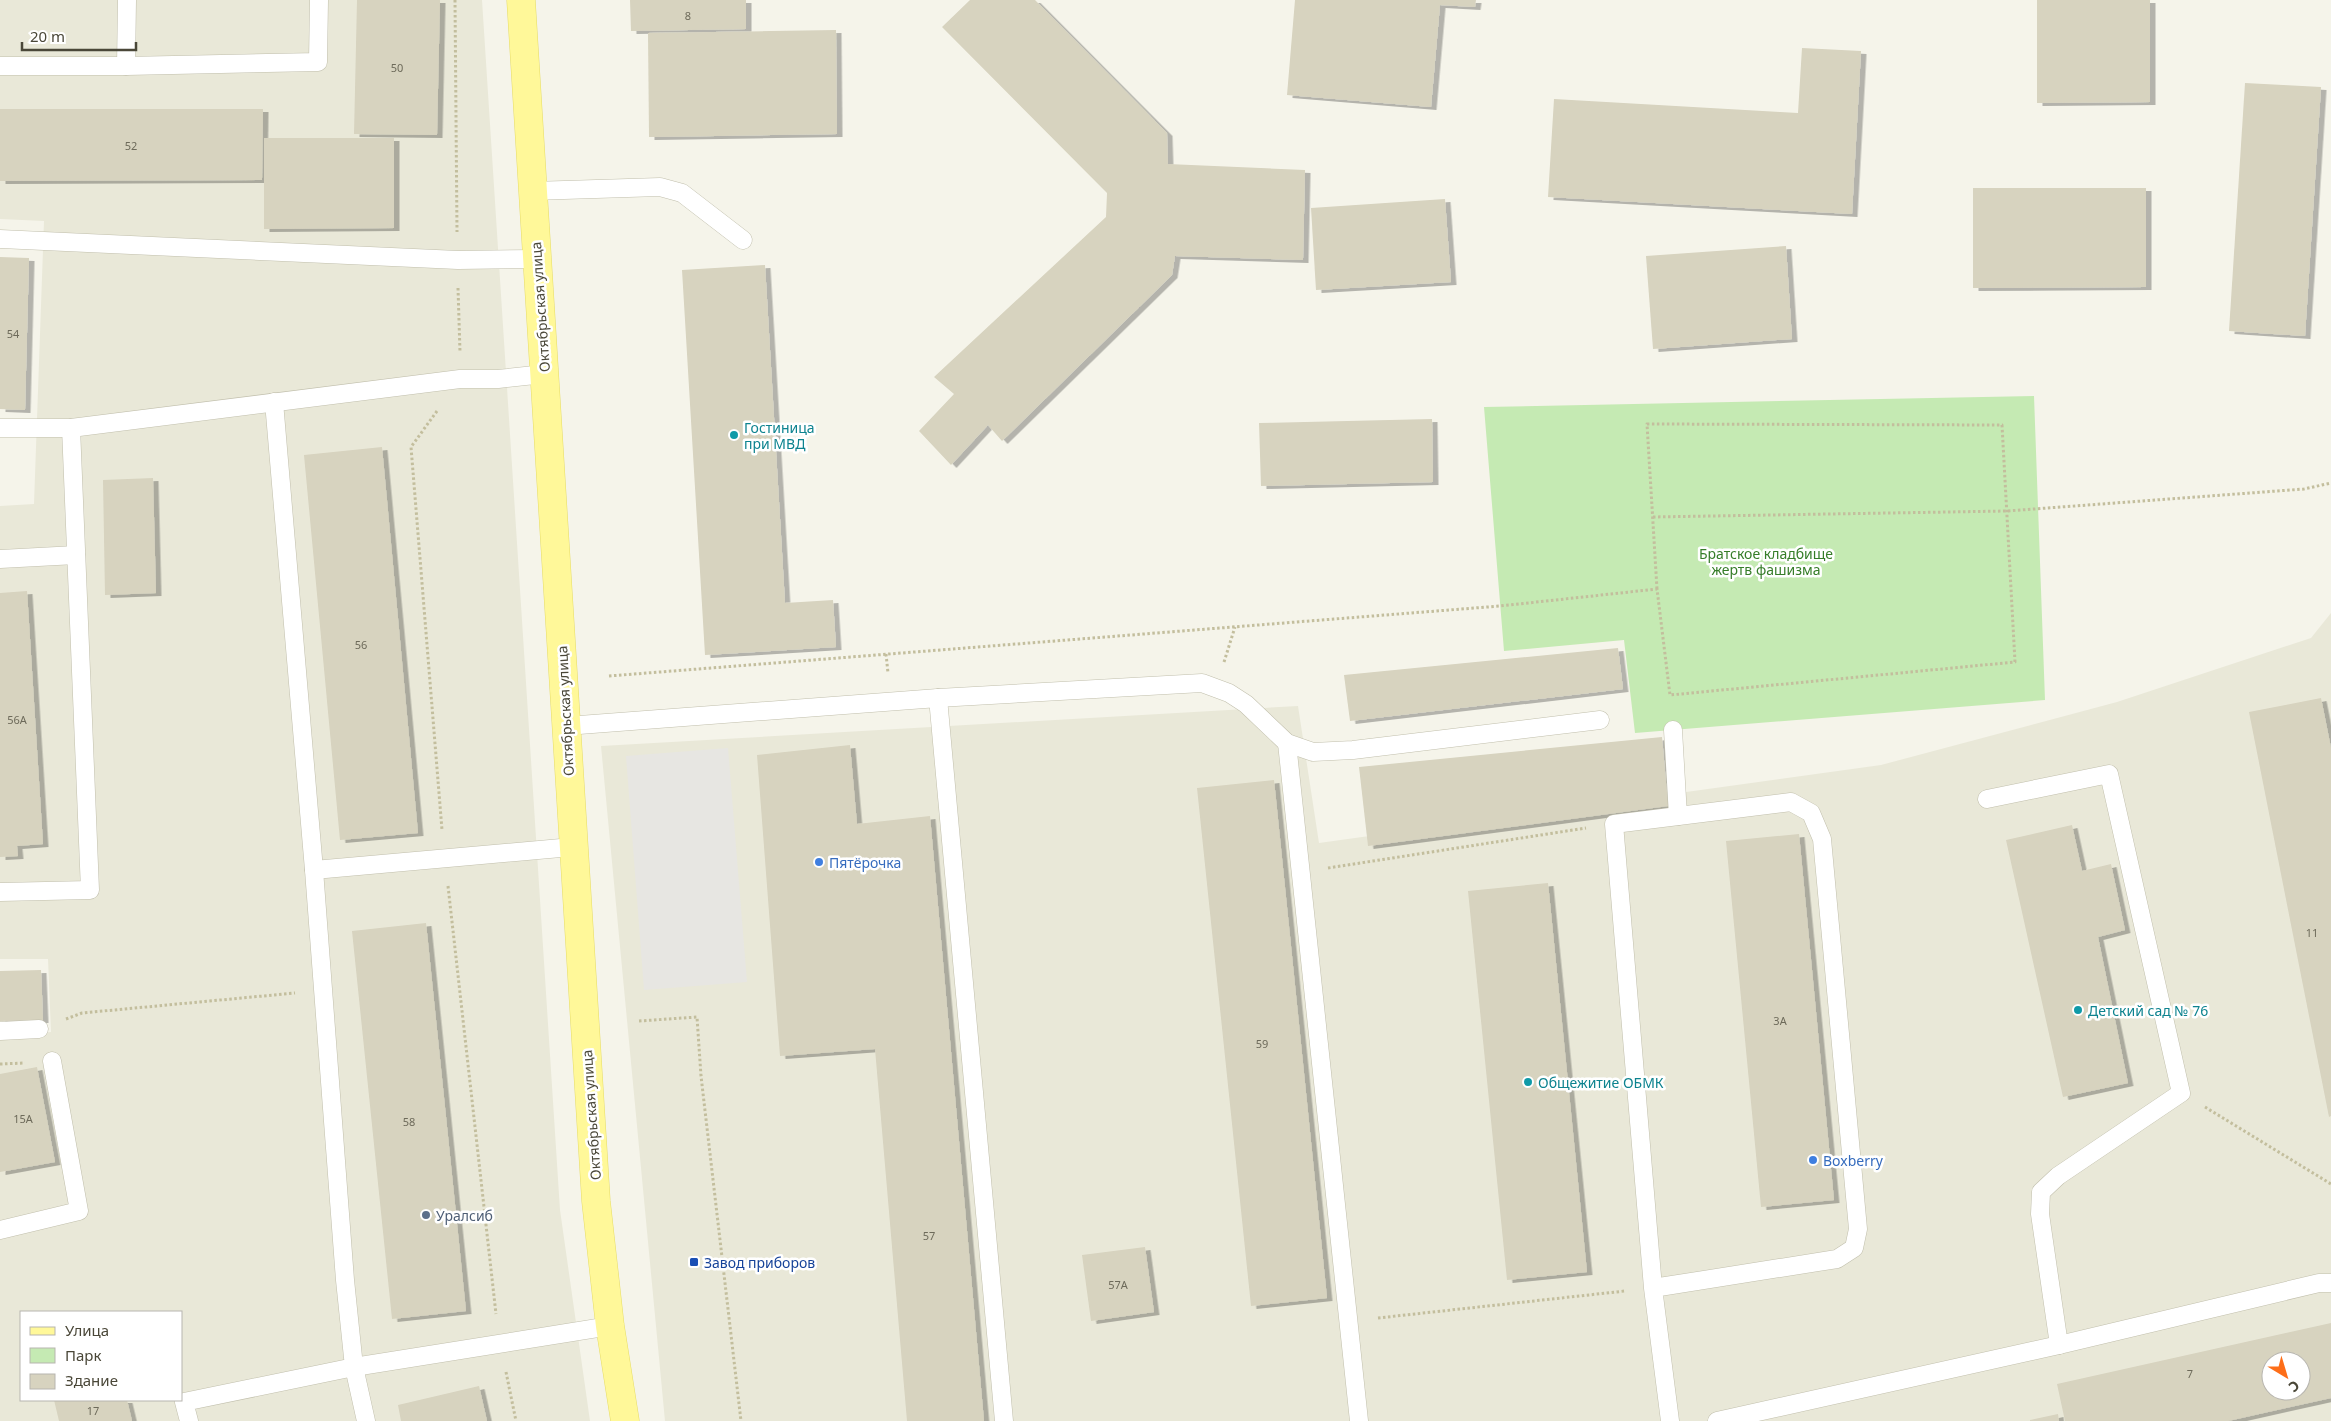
<svg xmlns="http://www.w3.org/2000/svg" width="2331" height="1421" font-family="'Noto Sans',sans-serif">
<style>
.residential{fill:#e9e8d8;fill-rule:evenodd}
.green{fill:#c5eab3}
.parking{fill:#e7e6e2}
.building{fill:#d7d3bf;fill-rule:evenodd;filter:url(#shadow)}
.lines{fill:none;stroke-linecap:round;stroke-linejoin:round}
.service-casing{stroke:#c1bfac;stroke-width:19}
.primary-casing{stroke:#e6dc67;stroke-width:29}
.path{stroke:#c3be9d;stroke-width:3;stroke-dasharray:2.5 2.5;stroke-linecap:butt}
.service{stroke:#fff;stroke-width:18}
.primary{stroke:#fff899;stroke-width:28}
.culture-dot{fill:#0f9aa8;stroke:#fff;stroke-width:2}
.shop-dot{fill:#3f7fe0;stroke:#fff;stroke-width:2}
.service-dot{fill:#5c6f8a;stroke:#fff;stroke-width:2}
.transit-dot{fill:#1a4fb4;stroke:#fff;stroke-width:2}
.labels{text-anchor:middle;dominant-baseline:central;stroke-width:5;stroke-linejoin:round;paint-order:stroke}
.number-label{font-size:11px;fill:#6d6a5a}
.street-label{font-size:14px;fill:#4a4738;stroke:#fff}
.culture-label{font-size:14px;fill:#0d838f;stroke:#fff;text-anchor:start}
.park-label{font-size:14px;fill:#367d29;stroke:#fff}
.shop-label{font-size:14px;fill:#366cbe;stroke:#fff;text-anchor:start}
.service-label{font-size:14px;fill:#4e5e75;stroke:#fff;text-anchor:start}
.transit-label{font-size:14px;fill:#164399;stroke:#fff;text-anchor:start}
</style>
<defs>
<filter id="shadow"><feDropShadow dx="5.5" dy="3" stdDeviation="0" flood-color="#0004"/></filter>
</defs>
<rect width="100%" height="100%" fill="#f5f4ea"/>
<g class="residential">
<path d="M0 0H482L560 1210 590 1421H0V1037L51 1032 48 959H0V506L34 504 44 221 0 219ZM21 1312H181V1400H21Z"/>
<path d="M2331 613V1421H665L601 746 1298 706 1319 843 1881 765 2117 702 2311 638ZM2271 1361H2301V1391H2271Z"/>
</g>
<path class="green" d="M2034 396 2045 700 1635 733 1624 640 1504 651 1484 407Z"/>
<path class="parking" d="M728 748 747 982 644 990 626 756Z"/>
<g class="building">
<path d="M357 0H440L437 135 354 134Z"/>
<path d="M630 0H746V29L631 31Z"/>
<path d="M970 0H1035L1167 133 1168 164 1305 170 1303 260 1175 256 1172 275 1002 441 988 425 951 465 919 431 954 394 934 377 1106 217 1107 193 942 27Z"/>
<path d="M1295 0H1476L1475 7 1440 5 1431 107 1287 95Z"/>
<path d="M2037 0H2150V102L2037 103Z"/>
<path d="M836 30 837 134 649 137 648 33Z"/>
<path d="M1802 48 1861 51 1852 214 1548 197 1554 99 1798 113Z"/>
<path d="M2245 83 2321 87 2305 336 2229 331Z"/>
<path d="M0 109H263L262 180 0 181Z"/>
<path d="M264 138H394V228L264 229Z"/>
<path d="M1973 188H2146V287L1973 288Z"/>
<path d="M1445 199 1451 282 1316 290 1311 208Z"/>
<path d="M1786 246 1792 339 1653 349 1646 256Z"/>
<path d="M0 257 29 258 25 410 0 409Z"/>
<path d="M765 265 785 603 833 600 836 647 705 655 682 270Z"/>
<path d="M1432 419 1433 482 1261 486 1259 423Z"/>
<path d="M382 447 418 833 340 840 304 455Z"/>
<path d="M153 478 156 593 105 595 103 480Z"/>
<path d="M27 591 43 844 17 846 18 856 0 857V593Z"/>
<path d="M1618 648 1623 689 1350 721 1344 675Z"/>
<path d="M2321 698 2331 748V1116L2329 1117 2249 712Z"/>
<path d="M1662 737 1668 806 1368 846 1359 767Z"/>
<path d="M850 745 857 824 930 816 984 1421H907L875 1049 780 1056 757 755Z"/>
<path d="M1274 780 1327 1298 1251 1306 1197 788Z"/>
<path d="M2072 825 2082 871 2111 864 2125 930 2098 937 2128 1083 2063 1097 2006 840Z"/>
<path d="M1799 834 1834 1200 1761 1207 1726 841Z"/>
<path d="M1548 883 1587 1272 1507 1280 1468 891Z"/>
<path d="M426 923 466 1311 392 1319 352 931Z"/>
<path d="M41 970 43 1020 0 1021V971Z"/>
<path d="M37 1067 55 1162 0 1172V1074Z"/>
<path d="M1145 1247 1154 1312 1091 1321 1082 1255Z"/>
<path d="M2331 1323V1398L2228 1421H2065L2057 1384ZM2271 1361H2301V1391H2271Z"/>
<path d="M479 1386 487 1421H401L398 1405Z"/>
<path d="M54 1400H127L132 1421H59Z"/>
<path d="M2058 1414 2059 1421H2030V1420Z"/>
</g>
<g class="lines">
<defs>
<g id="service">
<path d="M127 0 126 66 318 62 319 0"/>
<path d="M0 66H126"/>
<path d="M532 191 660 187 682 193 743 240"/>
<path d="M0 239 458 260 536 259"/>
<path d="M274 402 314 870"/>
<path d="M0 428H71L460 379H498L544 374"/>
<path d="M0 559 76 555"/>
<path d="M938 698 1202 683 1229 693 1246 704 1287 743 1313 752 1353 750 1600 720"/>
<path d="M566 726 938 698 1004 1421"/>
<path d="M1673 730 1678 816"/>
<path d="M1287 743 1359 1421"/>
<path d="M1987 799 2109 774 2181 1093 2058 1176 2041 1192 2040 1214 2059 1345"/>
<path d="M0 892 90 890 71 428"/>
<path d="M0 1031 39 1029"/>
<path d="M0 1230 79 1211 52 1061"/>
<path d="M1653 1288 1614 824 1791 802 1811 813 1822 839 1858 1229 1854 1248 1837 1259 1653 1288 1670 1421"/>
<path d="M189 1421 184 1402 354 1367 345 1280 314 870 572 847"/>
<path d="M366 1421 354 1367 610 1326"/>
<path d="M1717 1421 2059 1345 2319 1283H2331"/>
</g>
<path id="primary" d="M521 0 596 1201 610 1326 625 1421"/>
</defs>
<use href="#service" class="service-casing"/>
<use href="#primary" class="primary-casing"/>
<g class="path">
<path d="M455 0 457 232"/>
<path d="M458 288 460 352"/>
<path d="M437 411 411 447 442 830"/>
<path d="M1653 517 2007 511 2304 489 2331 483"/>
<path d="M886 654 888 673"/>
<path d="M1224 662 1235 627"/>
<path d="M609 676 1500 606 1657 589 1670 695 2015 662 2002 425 1647 424 1657 589"/>
<path d="M1328 868 1586 828"/>
<path d="M448 886 496 1314"/>
<path d="M66 1019 82 1013 295 993"/>
<path d="M639 1021 697 1017 701 1076 741 1421"/>
<path d="M0 1064 25 1063"/>
<path d="M2205 1107 2331 1184"/>
<path d="M1378 1318 1625 1291"/>
<path d="M506 1372 516 1421"/>
</g>
<use href="#service" class="service"/>
<use href="#primary" class="primary"/>
</g>
<g class="culture-dot">
<circle cx="734" cy="435" r="5"/>
<circle cx="2078" cy="1010" r="5"/>
<circle cx="1528" cy="1082" r="5"/>
</g>
<g class="shop-dot">
<circle cx="819" cy="862" r="5"/>
<circle cx="1813" cy="1160" r="5"/>
</g>
<circle class="service-dot" cx="426" cy="1215" r="5"/>
<rect class="transit-dot" x="689" y="1257" width="10" height="10" rx="2.5"/>
<g class="labels">
<g class="number-label">
<text x="688" y="15">8</text>
<text x="397" y="67">50</text>
<text x="131" y="145">52</text>
<text x="13" y="333">54</text>
<text x="361" y="644">56</text>
<text x="17" y="719">56А</text>
<text x="2312" y="932">11</text>
<text x="1780" y="1020">3А</text>
<text x="1262" y="1043">59</text>
<text x="23" y="1118">15А</text>
<text x="409" y="1121">58</text>
<text x="929" y="1235">57</text>
<text x="1118" y="1284">57А</text>
<text x="2190" y="1373">7</text>
<text x="93" y="1410">17</text>
</g>
<g class="street-label">
<text transform="translate(540 307) rotate(-94)">Октябрьская улица</text>
<text transform="translate(565 711) rotate(-93)">Октябрьская улица</text>
<text transform="translate(591 1115) rotate(-94)">Октябрьская улица</text>
</g>
<g class="culture-label">
<text x="744" y="427">Гостиница<tspan x="744" dy="16">при МВД</tspan></text>
<text x="2088" y="1010">Детский сад № 76</text>
<text x="1538" y="1082">Общежитие ОБМК</text>
</g>
<g class="park-label">
<text x="1766" y="553">Братское кладбище<tspan x="1766" dy="16">жертв фашизма</tspan></text>
</g>
<g class="shop-label">
<text x="829" y="862">Пятёрочка</text>
<text x="1823" y="1160">Boxberry</text>
</g>
<g class="service-label">
<text x="436" y="1215">Уралсиб</text>
</g>
<g class="transit-label">
<text x="704" y="1262">Завод приборов</text>
</g>
</g>
<rect x="20" y="1311" width="162" height="90" fill="#ffffff" stroke="#b7b5af"/>
<rect x="30" y="1327" width="25" height="8" fill="#fff899" stroke="#b7b5af"/>
<text x="65" y="1336" font-size="15" fill="#4a4738">Улица</text>
<rect x="30" y="1348" width="25" height="15" fill="#c5eab3" stroke="#b7b5af"/>
<text x="65" y="1361" font-size="15" fill="#4a4738">Парк</text>
<rect x="30" y="1374" width="25" height="15" fill="#d7d3bf" stroke="#b7b5af"/>
<text x="65" y="1386" font-size="15" fill="#4a4738">Здание</text>
<g transform="translate(2286 1376) rotate(142)"><circle r="24" fill="#ffffff" stroke="#b7b5af"/>
<path d="M0-4L9 19L0 12L-9 19Z" fill="#fd6e19"/>
<text y="-8" font-size="14" font-weight="bold" text-anchor="middle" fill="#4a4738">С</text>
</g>
<path d="M22 42v8h114v-8" fill="none" stroke="#4a4738" stroke-width="2.5"/>
<text x="30" y="42" font-size="15" fill="#4a4738" stroke="#ffffff" stroke-width="4" paint-order="stroke">20 m</text>
</svg>
